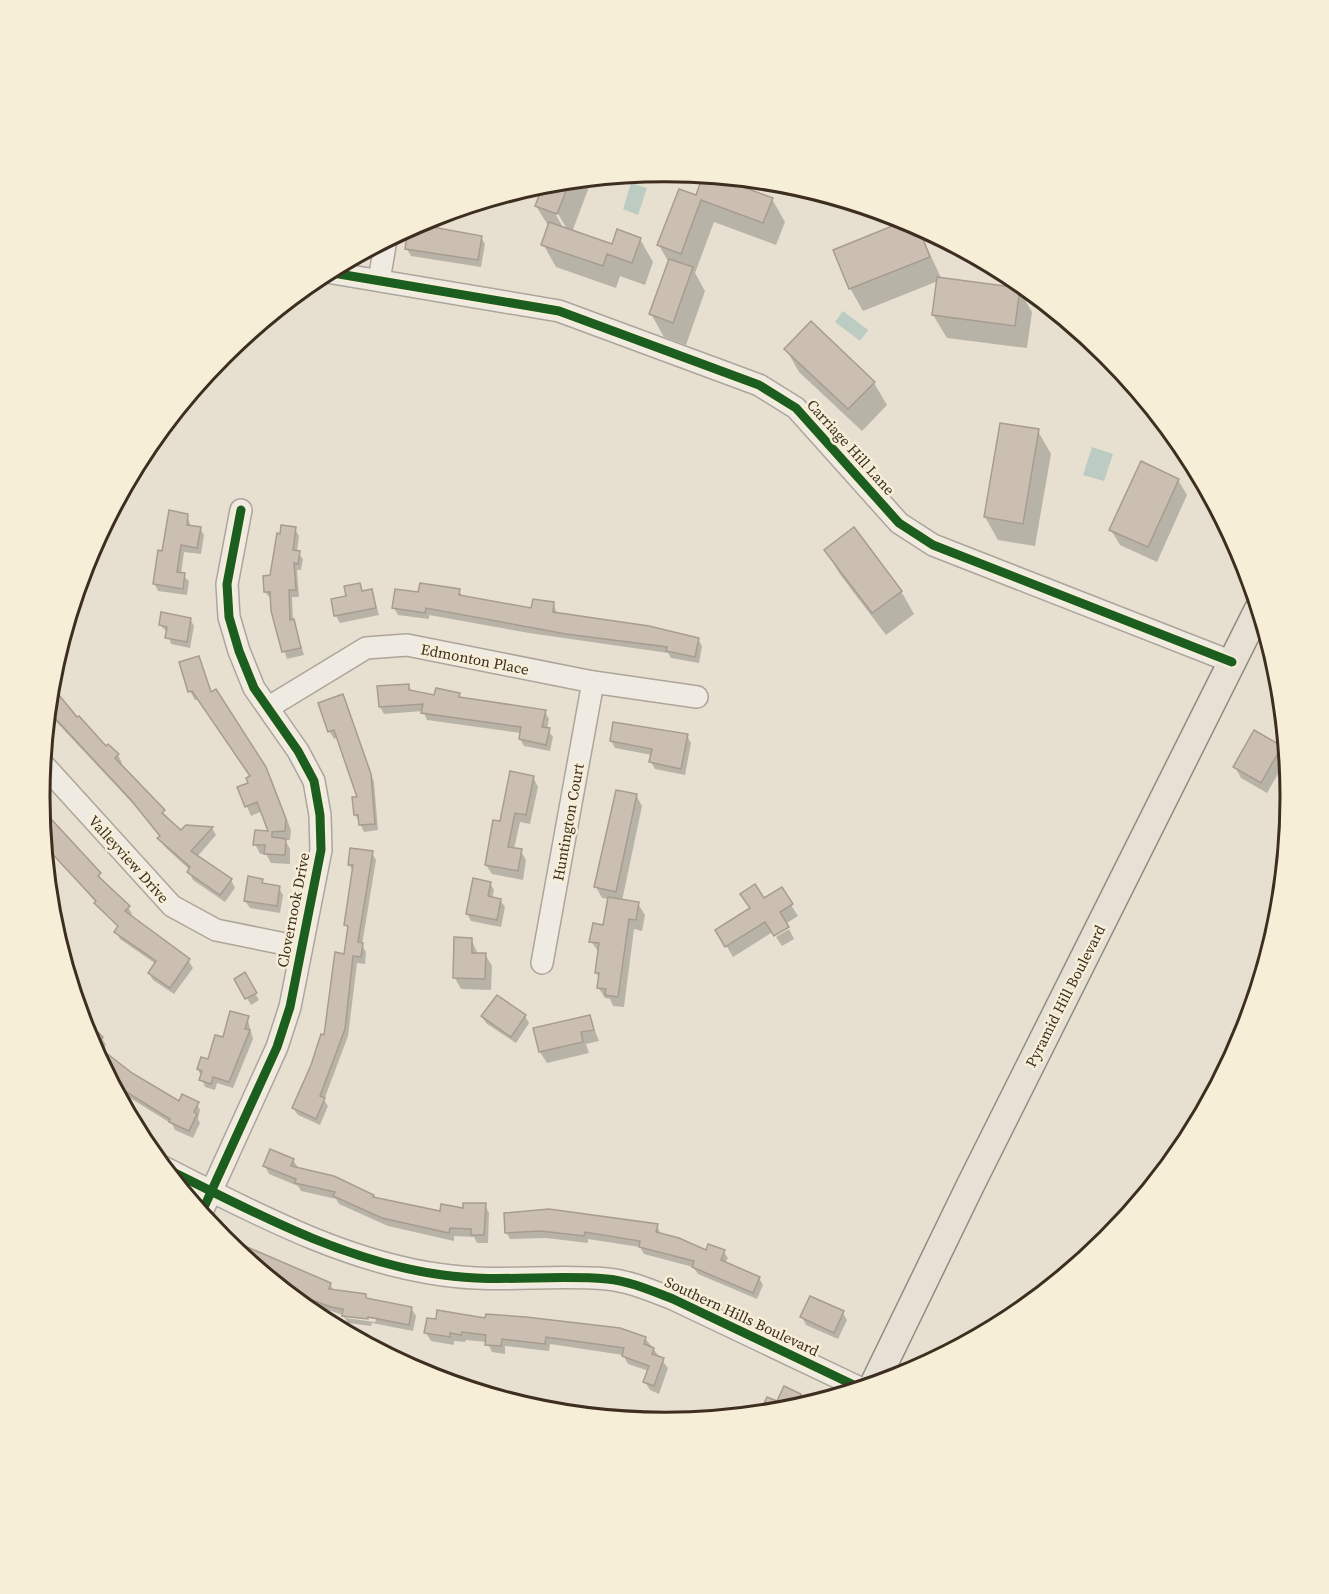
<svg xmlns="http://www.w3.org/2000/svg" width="1329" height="1594" font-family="'Source Serif 4',serif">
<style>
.water{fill:#bcccc2}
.shadow{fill:#0003;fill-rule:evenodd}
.building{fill:#cbbfb2;stroke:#a89c90;stroke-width:1.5}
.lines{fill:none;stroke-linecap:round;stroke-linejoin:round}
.minor-casing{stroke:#ada599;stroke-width:24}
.major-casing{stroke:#928b80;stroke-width:30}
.minor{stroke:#efebe3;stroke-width:21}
.major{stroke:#e6e1d4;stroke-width:27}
.cycleway-casing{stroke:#f7eed8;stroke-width:13}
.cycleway{stroke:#1b5e20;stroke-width:9}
.labels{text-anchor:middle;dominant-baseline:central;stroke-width:5;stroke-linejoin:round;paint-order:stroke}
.street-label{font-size:15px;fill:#3d2e20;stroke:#f7eed8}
.rim{fill:none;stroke:#3d2e20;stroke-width:3}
</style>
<rect width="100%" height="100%" fill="#e7e0d1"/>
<g class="water">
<path d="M631 183 647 188 638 215 623 209Z"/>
<path d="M843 311 868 330 860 341 835 322Z"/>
<path d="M1092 447 1113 454 1104 481 1083 475Z"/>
</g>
<g class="shadow">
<path d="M705 175 772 199 785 222 776 245 714 222 695 273 705 291 686 345 664 337 651 314 669 263 659 245 697 197Z"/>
<path d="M592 179 572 232 612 246 640 239 653 262 645 285 620 276 616 288 556 267 543 244 549 227 536 206 545 183ZM554 207 567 229H564L552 208Z"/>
<path d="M917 226 942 280 1019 290 1032 312 1027 348 947 338 933 315 938 281 863 311 850 288Z"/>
<path d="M481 237 485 244 481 267 411 256 407 249Z"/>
<path d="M786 349 874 383 887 405 862 431 799 372Z"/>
<path d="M1038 431 1051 454 1035 546 998 540 985 517Z"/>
<path d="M1178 480 1187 495 1157 562 1120 545 1111 530Z"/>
<path d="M187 515 191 527 200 528 204 535 201 554 184 552 181 574 189 581 187 595 158 591 154 583Z"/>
<path d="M295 529 299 536 297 552 303 559 301 570H297L299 597H292L293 621 304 655 287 659 272 611 271 599 265 592Z"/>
<path d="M826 550 901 591 914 614 886 635 839 573Z"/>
<path d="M359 585 363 592 372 590 379 615 340 623 336 616Z"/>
<path d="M459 591 463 597 533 610 554 604 557 614 698 639 702 646 699 663 671 658 668 653 529 633 429 615V619L398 615 394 608 420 594Z"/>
<path d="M190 619 194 626 190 648 171 644 168 633 160 625Z"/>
<path d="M198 658 212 693 271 778 291 830 290 840H285L290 849V864L271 863 266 854H260L255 844 270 833 262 811 251 816 239 788 249 784 251 777 198 699 195 700 190 691Z"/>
<path d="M408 685 412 692 436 697 459 694 462 699 545 712 549 719 547 729 553 737 550 751 524 746 520 739 521 733 427 720 423 711 384 714 380 707Z"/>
<path d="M50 686 77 720 106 748 108 746 118 755 122 763 120 765 181 832 187 826 212 828 216 835 197 857 231 880 235 888 225 902 193 880 189 872 190 870 164 846 160 837 137 808 47 712Z"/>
<path d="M343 696 374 782 378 830 364 832 355 814 359 798 338 737 334 739 330 732 320 704Z"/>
<path d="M687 736 691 743 685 775 655 769 651 762 652 755 615 748 611 741Z"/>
<path d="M1281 747 1286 760 1267 793 1241 778 1235 767Z"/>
<path d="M533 777 538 787 530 824 520 822 514 849 521 851 526 860 523 880 492 874 486 865 502 823Z"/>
<path d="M636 795 642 806 622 901 638 904 645 915 642 931 634 929 624 1007 613 1006 610 999 605 998 598 987 599 978 596 972 599 953 591 941 604 927 609 899 602 898 596 887Z"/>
<path d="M40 803 47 817 99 874 102 882 128 907 132 914 130 917 188 960 193 968 174 994 153 980 149 973 156 964 120 939 116 932 119 928 44 844Z"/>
<path d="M372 853 376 860 362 945 366 952 365 964 357 963 348 1036 324 1100 328 1106 320 1125 298 1115 293 1108 325 1037 345 955 349 930 346 925 353 872 349 864Z"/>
<path d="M262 880 264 885 279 888 283 895 280 913 250 908 245 901Z"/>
<path d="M490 883 494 890 492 899 500 900 505 907 501 927 471 921 467 914Z"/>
<path d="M781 889 798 916 733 957 717 930Z"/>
<path d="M789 929 794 939 782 946 776 937Z"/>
<path d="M456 939H471L478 954H485L492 966 491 990 461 989 455 978Z"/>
<path d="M244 974 259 1000 251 1005 236 980Z"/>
<path d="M525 1016 529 1023 516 1043 487 1024 482 1017Z"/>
<path d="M589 1016 599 1041 586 1044 589 1053 547 1063 540 1052 535 1029Z"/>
<path d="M247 1017 253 1039 233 1088 217 1083 215 1090 205 1087 198 1069 209 1061 224 1039Z"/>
<path d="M86 1036 102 1038 106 1045 101 1051 131 1075 179 1103 196 1102 200 1110 198 1119 200 1123 193 1138 175 1130 172 1124 114 1088Z"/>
<path d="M293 1160 299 1169 373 1196 375 1199 441 1213 485 1205 489 1213 488 1243H477L474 1237 454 1236V1241L388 1226 339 1204 336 1199 301 1191 298 1186 269 1174 265 1166Z"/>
<path d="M647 1222 657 1225 661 1235 706 1252 723 1251 728 1258 725 1263 759 1278 763 1285 757 1299 698 1274 693 1267 644 1254 640 1247 588 1239V1243L546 1238 510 1239 506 1232 646 1226Z"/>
<path d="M220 1236 330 1284 334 1291 365 1295 368 1300 411 1308 416 1316 413 1331 372 1323 371 1326 348 1323 343 1315 296 1299ZM346 1315 376 1319 375 1322 346 1318Z"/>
<path d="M843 1313 847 1320 838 1339 806 1325 802 1317Z"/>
<path d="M487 1319 645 1338 668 1368 659 1394 650 1390 645 1382 649 1371 628 1364 623 1355 550 1344 549 1351 505 1346V1354L492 1352 487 1342 466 1340 465 1342 454 1341V1345L431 1341 426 1333Z"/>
<path d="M800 1395 804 1402 803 1406 786 1411 762 1412Z"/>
</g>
<g class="building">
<path d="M703 175 716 177 773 198 763 223 701 200 681 254 657 245 679 189 696 195Z"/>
<path d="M570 181 557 214 535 206 544 183Z"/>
<path d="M907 220 918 226 930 257 849 289 833 250Z"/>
<path d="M549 222 612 244 617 229 641 238 632 263 607 254 603 266 541 245Z"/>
<path d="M416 224 482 236 478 260 405 249 408 228Z"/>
<path d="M669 259 693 267 673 323 649 314Z"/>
<path d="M937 277 1020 288 1015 326 932 315Z"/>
<path d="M811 321 875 382 848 409 784 349Z"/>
<path d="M1000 423 1039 429 1023 524 984 517Z"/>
<path d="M1141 461 1179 479 1148 547 1109 530Z"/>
<path d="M169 510 188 514 187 525 201 527 197 548 181 545 177 572 185 573 183 589 153 584 158 550 162 551Z"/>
<path d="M281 525 296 527 293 550 300 551 298 564 294 563 296 590H289L290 620 294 619 301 648 282 652 271 611 270 592H264L263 576 270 575 277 533 280 534Z"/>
<path d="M854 527 902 591 872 613 824 550Z"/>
<path d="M360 583 362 591 372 589 376 608 334 616 331 599 346 596 344 586Z"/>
<path d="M420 583 460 589 459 595 531 608 533 599 554 602 553 612 649 626 699 638 695 657 666 651 667 647 566 634 426 608 425 613 392 608 395 589 418 592Z"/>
<path d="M161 612 191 618 187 642 165 638 167 627 159 625Z"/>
<path d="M199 656 211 692 216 689 266 767 286 819 285 831 272 832V837L286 839 285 855 264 854 265 845H253L255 830 268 831 257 802 245 807 237 787 248 783 246 778 250 776 192 691 188 692 179 662Z"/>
<path d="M50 684 77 717 79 716 106 746 108 744 119 754 115 758 165 810 162 813 181 830 186 825 213 827 191 851 232 879 220 895 187 872 190 867 157 838 160 836 131 800 53 716 48 710Z"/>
<path d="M409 684V690L434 695 436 688 460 693 459 697 546 710 542 727 550 728 546 745 519 739 521 727 421 713 423 704 379 707 377 686Z"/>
<path d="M343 694 371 774 375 824 359 825 358 815H354L352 797H357L334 730 328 732 318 703Z"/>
<path d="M613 722 688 734 681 769 649 762 652 749 610 741Z"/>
<path d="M1254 730 1282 746 1261 783 1233 767Z"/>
<path d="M510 771 534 776 526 815 515 813 508 847 522 849 518 871 485 865 493 820 500 821Z"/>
<path d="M616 790 637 794 616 892 594 887Z"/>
<path d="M40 807 101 873 98 876 130 906 125 911 190 959 170 988 148 973 156 961 114 932 118 926 94 903 96 901 44 845Z"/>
<path d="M350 848 373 851 358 942 363 943 361 957 353 956 345 1029 320 1096 325 1098 316 1119 292 1108 311 1065 321 1034 324 1035 335 952 344 954 348 926 344 925 353 865H348Z"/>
<path d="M248 876 263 879 262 883 280 886 277 906 244 901Z"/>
<path d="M473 878 491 882 488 896 501 899 497 920 466 914Z"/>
<path d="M755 884 764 898 782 887 793 904 780 912 789 927 774 936 765 922 725 947 715 930 750 908 740 894Z"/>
<path d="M608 897 639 902 636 920 629 919 618 997 605 995 606 989 597 988 599 973H595L599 943 589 942 593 923 603 925Z"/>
<path d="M454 937 472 938V953H486L485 979 453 978Z"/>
<path d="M245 972 257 993 245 999 234 979Z"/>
<path d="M497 995 526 1015 511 1037 481 1016Z"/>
<path d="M230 1011 249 1016 245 1029 250 1030 229 1082 213 1077 211 1084 199 1080 202 1071 197 1069 201 1057 208 1059 215 1035 223 1037Z"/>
<path d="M80 1015 103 1037 96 1045 132 1073 179 1101 182 1094 199 1102 194 1112 197 1114 189 1131 169 1122 170 1119 112 1083 86 1036Z"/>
<path d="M590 1015 594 1030 581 1032 583 1042 539 1052 533 1028Z"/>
<path d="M270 1149 294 1159 291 1166 334 1176 374 1195 373 1197 440 1211 441 1204 463 1208V1203H486L484 1235H471V1229L450 1228 449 1233 382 1218 333 1196 335 1192 295 1183 296 1179 263 1166Z"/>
<path d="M549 1209 658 1224 656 1232 679 1238 706 1250 708 1244 725 1250 721 1260 760 1277 753 1293 692 1267 694 1261 639 1247 640 1241 585 1232 584 1236 541 1231 505 1233 504 1213Z"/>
<path d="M224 1237 331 1283 329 1289 366 1294V1298L412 1307 409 1325 368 1317V1319L342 1316 343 1309 331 1307 290 1292 277 1284 222 1239Z"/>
<path d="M810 1296 844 1311 834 1333 800 1317Z"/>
<path d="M437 1310 485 1318 486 1314 526 1317 620 1328 646 1337 644 1344 654 1348 652 1354 664 1358 654 1386 643 1382 649 1366 622 1356 624 1348 546 1337 545 1344 502 1339 501 1346 485 1345 486 1335 462 1332 461 1335 450 1333V1337L424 1333 427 1318 436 1319Z"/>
<path d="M784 1386 801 1394 795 1408 760 1413 767 1397 777 1401Z"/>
</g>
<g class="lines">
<defs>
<g id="minor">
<path d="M327 272 559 311 759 385 796 408 899 523 933 545 1232 662"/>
<path d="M379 280 386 240"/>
<path d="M269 707 366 648 407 645 593 682 697 697"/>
<path d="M42 763 172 906 216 930 300 947"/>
<path d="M542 963 593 682"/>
<path d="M163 1167C251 1211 344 1262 443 1275 498 1283 552 1274 607 1279 630 1281 652 1291 673 1299L860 1388"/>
<path d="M201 1214 277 1047 290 1007 321 850 320 815 314 781 298 751 254 688 239 651 229 617 227 584 241 510"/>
</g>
<path id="major" d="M874 1384 971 1184 1258 610"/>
</defs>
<use href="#minor" class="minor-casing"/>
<use href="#major" class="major-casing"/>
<use href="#minor" class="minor"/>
<use href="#major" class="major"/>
<defs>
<g id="cycleway">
<path d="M327 272 559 311 759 385 796 408 899 523 933 545 1232 662"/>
<path d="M163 1167C251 1211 344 1262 443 1275 498 1283 552 1274 607 1279 630 1281 652 1291 673 1299L860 1388"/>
<path d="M201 1214 277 1047 290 1007 321 850 320 815 314 781 298 751 254 688 239 651 229 617 227 584 241 510"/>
</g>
</defs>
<use href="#cycleway" class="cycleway-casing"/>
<use href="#cycleway" class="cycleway"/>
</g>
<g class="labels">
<g class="street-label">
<text transform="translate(851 447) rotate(48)">Carriage Hill Lane</text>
<text transform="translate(475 659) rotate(11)">Edmonton Place</text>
<text transform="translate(568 822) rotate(-80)">Huntington Court</text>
<text transform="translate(129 859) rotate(48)">Valleyview Drive</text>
<text transform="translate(293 910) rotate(-79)">Clovernook Drive</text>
<text transform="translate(1065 996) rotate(-63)">Pyramid Hill Boulevard</text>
<text transform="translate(742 1316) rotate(25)">Southern Hills Boulevard</text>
</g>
</g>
<path d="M0 0H1329V1594H0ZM50 797a615 615 0 1 1 1230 0a615 615 0 1 1-1230 0Z" fill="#f7eed8" fill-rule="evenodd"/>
<path class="rim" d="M50 797a615 615 0 1 1 1230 0a615 615 0 1 1-1230 0Z"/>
</svg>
